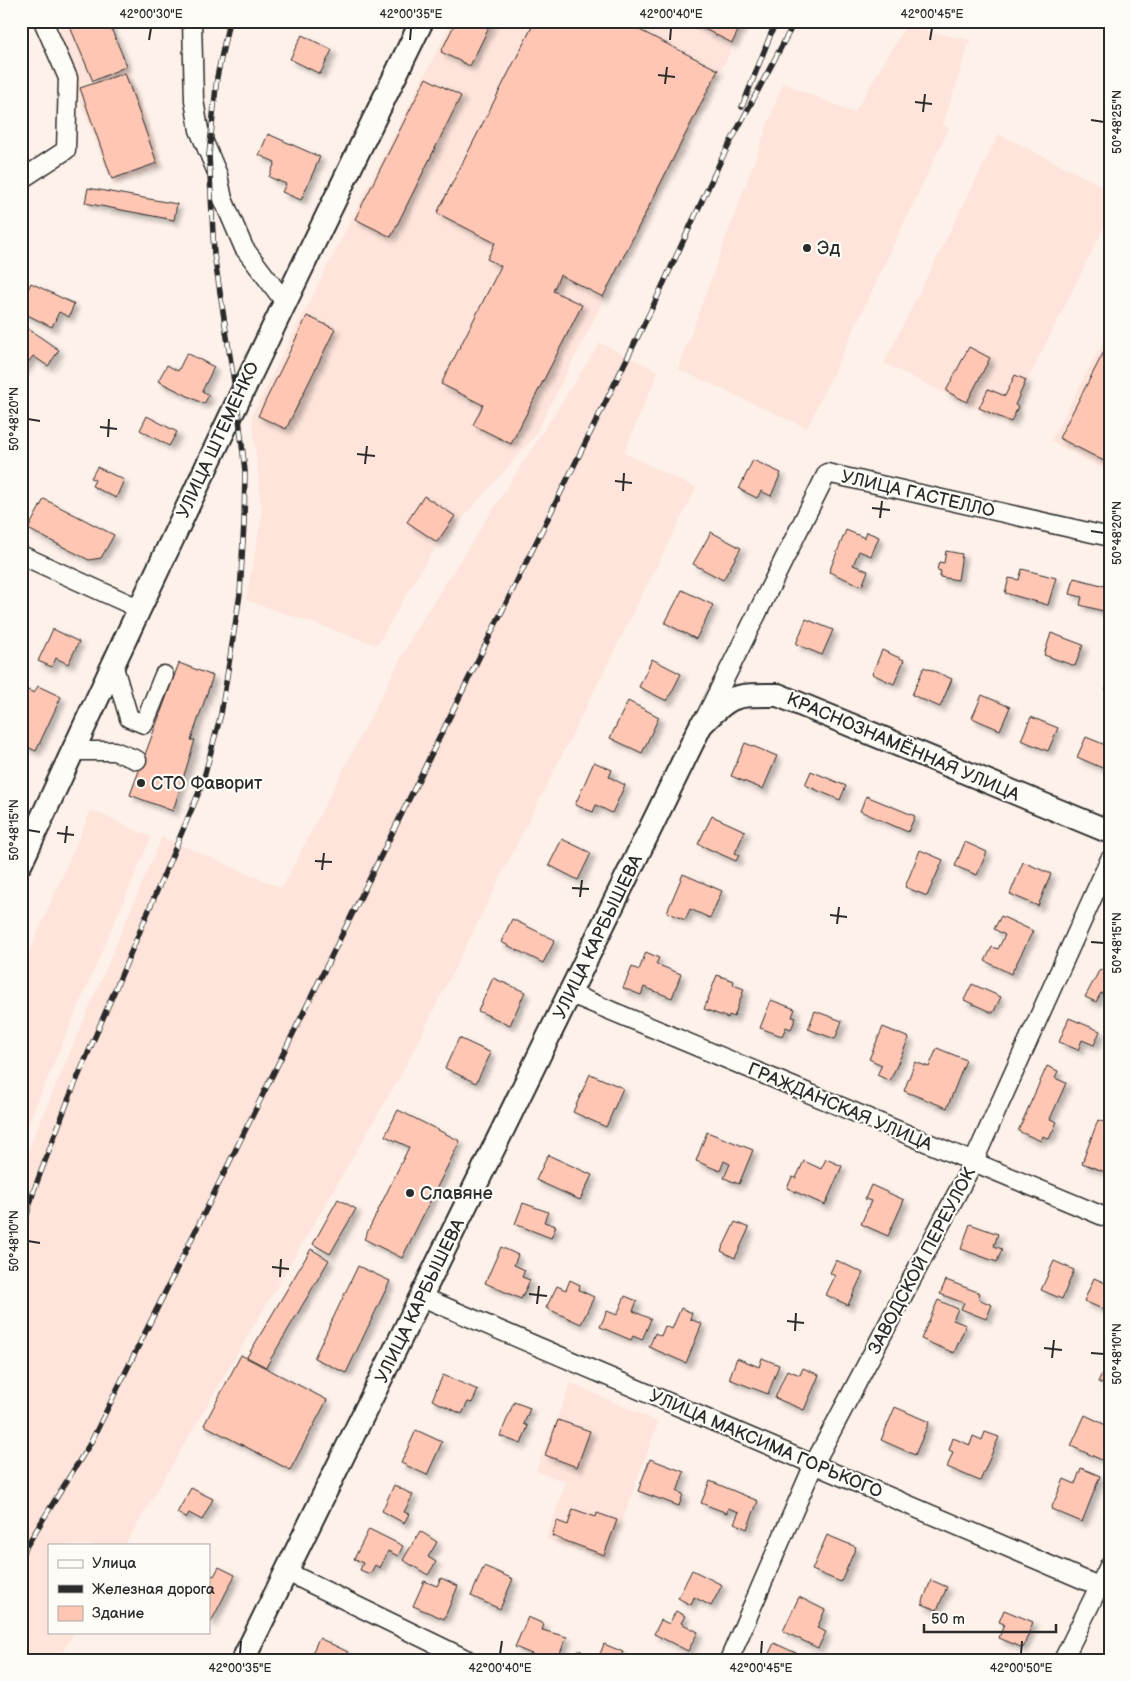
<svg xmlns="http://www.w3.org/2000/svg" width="1131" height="1681" font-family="'Balsamiq Sans',sans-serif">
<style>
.built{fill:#fee4da}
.building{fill:#ffc6b4;stroke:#2b2b2b;filter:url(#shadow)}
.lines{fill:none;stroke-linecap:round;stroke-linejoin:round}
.minor-casing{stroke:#2b2b2b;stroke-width:21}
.major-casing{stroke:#2b2b2b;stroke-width:26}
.minor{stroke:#fdfcf7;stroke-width:18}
.major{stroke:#fdfcf7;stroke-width:22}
.rail-casing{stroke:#2b2b2b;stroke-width:5.5}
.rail{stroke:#fdfcf7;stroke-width:4;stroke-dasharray:11;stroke-linecap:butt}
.ticks{fill:none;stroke:#2b2b2b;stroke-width:2}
.poi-dot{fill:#2b2b2b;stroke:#fdfcf7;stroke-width:2}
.labels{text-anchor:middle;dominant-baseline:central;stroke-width:4.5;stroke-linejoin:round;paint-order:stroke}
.poi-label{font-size:18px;fill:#2b2b2b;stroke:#fdfcf7;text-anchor:start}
.street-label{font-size:18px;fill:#2b2b2b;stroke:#fdfcf7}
.neatline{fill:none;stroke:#2b2b2b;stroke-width:2}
.ticks-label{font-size:12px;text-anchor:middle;fill:#2b2b2b}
</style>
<defs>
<filter id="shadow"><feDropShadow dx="4.5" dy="4.5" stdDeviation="2.5" flood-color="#0004"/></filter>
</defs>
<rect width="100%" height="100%" fill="#fdf1ea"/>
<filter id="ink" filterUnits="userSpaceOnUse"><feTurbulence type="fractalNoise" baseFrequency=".02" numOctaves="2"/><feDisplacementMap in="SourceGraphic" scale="10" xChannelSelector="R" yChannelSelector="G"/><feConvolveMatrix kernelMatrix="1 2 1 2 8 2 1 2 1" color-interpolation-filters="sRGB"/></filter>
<g filter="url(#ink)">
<g class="built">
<path d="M58 21H109L164 165 113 185 75 89Z"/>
<path d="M452 21H746L534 437 430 555 377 645 246 600 262 515 252 415Z"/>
<path d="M905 27 970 40 943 125 949 128 807 428 678 369 783 83 854 113Z"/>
<path d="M999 134 1110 190V215L1015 405 1018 407 1009 425 884 363Z"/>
<path d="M1110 328V472L1051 441Z"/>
<path d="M600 343 658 371 624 453 696 488 401 1075 125 1545H49V1632H74L58 1660H21V1167L162 837 282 888 416 629Z"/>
<path d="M91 810 151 837 21 1140V971Z"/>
<path d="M571 1383 658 1422 608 1560 546 1539 566 1482 536 1471Z"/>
</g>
<g class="building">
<path d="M108 21 127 66 93 81 68 22Z"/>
<path d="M456 21H492L470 66 441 52Z"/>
<path d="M535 21H622L718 70 603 297 560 275 553 291 582 305 511 444 473 425 483 405 441 384 501 266 487 259 495 243 437 213Z"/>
<path d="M689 21H743L732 43Z"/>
<path d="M302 35 332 50 320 74 290 59Z"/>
<path d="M125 73 157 163 112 179 80 88Z"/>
<path d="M426 78 461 96 391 237 355 219Z"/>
<path d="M268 134 320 157 301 200 282 192 286 184 269 177 275 162 259 155Z"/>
<path d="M88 188 177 204 174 220 85 203Z"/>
<path d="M31 283 74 304 69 317 59 312 52 327 21 312V303Z"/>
<path d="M307 316 335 329 286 429 258 416Z"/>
<path d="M24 326 59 350 48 366 33 356 21 372V329Z"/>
<path d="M1110 340V456L1106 462 1059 438Z"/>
<path d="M969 347 990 358 967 402 946 391Z"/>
<path d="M187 353 214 367 202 391 209 395 204 404 158 381 167 365 178 371Z"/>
<path d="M1015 375 1026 380 1015 405 1018 407 1011 422 979 408 988 389 1005 396Z"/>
<path d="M147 416 177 432 169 446 140 430Z"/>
<path d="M753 460 781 473 771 496 761 491 757 498 739 489Z"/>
<path d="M97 467 124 480 116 498 92 486 95 480 91 478Z"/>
<path d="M424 496 455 516 437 542 407 522Z"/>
<path d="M44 499 114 535 101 558 89 560 28 529Z"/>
<path d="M846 530 865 538 867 532 879 537 871 556 859 551 853 565 868 571 862 586 829 572Z"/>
<path d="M711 532 741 548 723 580 693 564Z"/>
<path d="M946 551 962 554 958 580 940 577 941 571 937 570 939 562 944 563Z"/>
<path d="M1022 569 1056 578 1048 605 1005 593 1009 578 1019 580Z"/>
<path d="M1074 578 1109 587 1106 599 1110 600 1109 608 1104 607 1103 611 1080 605 1082 597 1070 594Z"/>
<path d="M682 590 713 605 696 639 665 623Z"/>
<path d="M806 619 833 630 822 655 796 644Z"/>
<path d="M53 629 79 642 68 664 56 658 52 667 38 661Z"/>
<path d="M1051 633 1083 645 1075 666 1044 655Z"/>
<path d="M882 650 904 660 894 684 872 674Z"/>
<path d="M652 659 681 674 667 701 639 687Z"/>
<path d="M179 663 213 676 191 740H195L173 811 130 795Z"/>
<path d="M924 667 952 679 940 707 912 695Z"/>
<path d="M1110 678V693L1105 691Z"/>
<path d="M38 686 61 697 36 751 21 744V687L34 693Z"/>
<path d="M982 695 1010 707 1000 730 972 718Z"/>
<path d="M628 701 659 717 642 753 610 738Z"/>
<path d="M1031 717 1058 728 1048 751 1021 740Z"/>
<path d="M1086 737 1110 747V763L1107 770 1077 757Z"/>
<path d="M745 743 777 756 763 789 731 776Z"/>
<path d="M594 762 612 770 609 777 625 785 612 813 596 805 593 812 575 805Z"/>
<path d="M811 771 846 786 840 800 805 785Z"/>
<path d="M866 796 915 816 908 832 860 811Z"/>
<path d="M712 816 745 831 735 853 739 855 736 861 698 844Z"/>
<path d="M562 839 591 853 578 880 549 865Z"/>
<path d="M965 842 987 852 977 875 955 866Z"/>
<path d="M920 850 943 860 927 896 905 887Z"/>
<path d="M1023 862 1051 874 1038 906 1010 894Z"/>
<path d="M683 874 722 891 710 918 690 909 685 920 667 912Z"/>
<path d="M1001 916 1033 931 1011 974 985 961 992 947 998 949 1005 935 994 929Z"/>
<path d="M512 919 555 940 543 963 501 942Z"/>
<path d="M646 952 659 958 656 964 681 974 672 998 644 987 641 995 623 988 632 967 639 970Z"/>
<path d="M1110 968 1109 997 1101 993 1096 1002 1085 997 1100 969 1107 973Z"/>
<path d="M717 975 734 981 733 985 744 989 734 1017 729 1015 728 1018 704 1009Z"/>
<path d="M493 978 525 992 510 1025 478 1011Z"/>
<path d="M972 984 1001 997 993 1013 964 1000Z"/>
<path d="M771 1000 795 1009 792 1017 796 1018 791 1029 786 1027 782 1036 760 1028Z"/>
<path d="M815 1011 842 1021 835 1039 808 1029Z"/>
<path d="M1069 1018 1100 1031 1094 1045 1082 1040 1078 1050 1059 1042Z"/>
<path d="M883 1027 909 1038 890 1081 877 1075 882 1065 869 1059Z"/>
<path d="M459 1038 491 1053 476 1083 445 1068Z"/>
<path d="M937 1048 966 1060 947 1108 904 1091 915 1062 929 1067Z"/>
<path d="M1047 1066 1058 1071 1055 1078 1066 1083 1050 1119 1057 1122 1049 1139 1043 1136 1041 1141 1018 1131Z"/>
<path d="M590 1074 623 1088 606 1127 573 1112Z"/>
<path d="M398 1110 460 1141 402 1258 364 1239 409 1147 385 1136Z"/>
<path d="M1098 1120 1110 1124V1161L1105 1172 1082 1163Z"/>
<path d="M707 1132 753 1150 739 1184 724 1178 730 1164 724 1161 720 1171 696 1161Z"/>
<path d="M548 1155 592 1175 580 1200 536 1180Z"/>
<path d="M826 1159 842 1166 825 1205 787 1188 792 1177 796 1178 804 1161 821 1169Z"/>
<path d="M871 1185 904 1200 888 1236 861 1224 871 1201 865 1199Z"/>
<path d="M338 1199 356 1209 330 1254 313 1244Z"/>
<path d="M523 1203 548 1212 544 1222 556 1226 551 1238 515 1224Z"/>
<path d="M735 1222 749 1228 735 1258 721 1251Z"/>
<path d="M970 1224 998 1234 994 1246 1002 1249 997 1262 961 1249Z"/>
<path d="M501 1247 518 1255 514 1265 525 1270 522 1277 530 1280 521 1299 485 1283Z"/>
<path d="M311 1249 329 1260 266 1367 247 1357Z"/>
<path d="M836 1260 863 1273 848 1305 826 1295 835 1276 830 1273Z"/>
<path d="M1054 1261 1074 1270 1062 1299 1041 1290Z"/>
<path d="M358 1266 390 1281 346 1373 314 1358Z"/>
<path d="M1094 1278 1110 1285V1299L1105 1310 1084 1301Z"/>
<path d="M570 1280 580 1285 579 1290 594 1297 581 1324 546 1308 557 1286 566 1290Z"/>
<path d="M946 1280 980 1293 978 1299 992 1305 986 1319 961 1309 964 1303 940 1294Z"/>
<path d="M625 1296 637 1301 633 1311 651 1319 642 1340 633 1336 631 1340 600 1327 607 1311 617 1315Z"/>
<path d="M938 1300 958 1309 953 1320 966 1325 954 1353 921 1339Z"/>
<path d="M681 1308 692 1313 690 1319 702 1324 686 1363 649 1347 655 1333 661 1336 665 1326 672 1329Z"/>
<path d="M241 1355 327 1400 290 1470 204 1425Z"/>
<path d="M737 1358 759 1367 762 1358 779 1365 768 1394 729 1379Z"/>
<path d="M1107 1362 1110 1363V1387L1098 1382Z"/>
<path d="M803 1368 819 1375 804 1410 775 1398 787 1370 800 1375Z"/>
<path d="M443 1375 478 1390 472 1403 468 1402 462 1414 432 1400Z"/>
<path d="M514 1402 530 1408 524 1424 528 1426 521 1444 500 1436Z"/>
<path d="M895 1407 929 1422 915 1455 881 1440Z"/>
<path d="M1085 1415 1110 1427V1449L1104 1461 1071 1446Z"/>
<path d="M558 1420 590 1431 577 1467 545 1455Z"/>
<path d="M416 1430 442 1442 427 1475 401 1463Z"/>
<path d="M985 1432 999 1437 980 1481 947 1467 953 1452 949 1450 953 1438 970 1445 973 1436 982 1440Z"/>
<path d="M650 1459 684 1472 677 1492 683 1494 679 1506 638 1491Z"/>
<path d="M1081 1468 1100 1476 1082 1522 1051 1509 1064 1479 1075 1484Z"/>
<path d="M710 1481 758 1501 747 1529 734 1523 739 1512 728 1508 727 1513 701 1503Z"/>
<path d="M394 1485 413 1495 404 1512 409 1514 404 1523 382 1511Z"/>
<path d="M191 1488 213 1499 202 1520 189 1513 186 1518 177 1513Z"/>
<path d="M573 1509 596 1517 597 1513 617 1520 604 1555 552 1536 557 1521 568 1525Z"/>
<path d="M369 1529 403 1546 398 1556 388 1551 380 1568 375 1565 370 1574 360 1570 363 1563 354 1559Z"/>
<path d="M420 1531 437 1542 428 1557 436 1562 428 1575 403 1560Z"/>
<path d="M827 1535 856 1547 841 1582 812 1570Z"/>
<path d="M484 1566 513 1579 500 1609 471 1596Z"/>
<path d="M219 1567 235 1575 211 1622 209 1621V1574L214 1576Z"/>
<path d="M692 1570 722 1585 711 1606 694 1597 691 1605 678 1598Z"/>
<path d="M441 1578 458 1586 444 1619 413 1606 424 1581 437 1586Z"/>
<path d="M931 1580 947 1587 937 1610 922 1604Z"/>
<path d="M799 1597 825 1610 817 1628 826 1632 818 1648 783 1631Z"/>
<path d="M1004 1610 1033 1622 1023 1648 999 1638 1004 1624 999 1622Z"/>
<path d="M676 1611 685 1616 681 1623 698 1632 688 1651 654 1634 661 1620 669 1624Z"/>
<path d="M528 1617 544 1624 542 1630 567 1637 557 1660H546L515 1647Z"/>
<path d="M319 1638 348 1652 344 1660H309Z"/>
<path d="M774 1643 811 1660H766Z"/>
<path d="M604 1644 623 1652 619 1660H574L579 1650 598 1659Z"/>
<path d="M1109 1650 1110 1660H1104Z"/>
</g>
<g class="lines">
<defs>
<g id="minor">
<path d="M192 21 194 100 199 130 218 175 223 199 244 248 284 301"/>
<path d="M21 181 22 179 66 150 68 78 43 21"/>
<path d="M21 555 138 608"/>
<path d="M113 664 129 718 144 724 164 675"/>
<path d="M706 716 827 473 1110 537"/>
<path d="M73 751H114L137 760"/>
<path d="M571 994 1110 1219"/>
<path d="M422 1297 1110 1591"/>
<path d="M287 1572 468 1660"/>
<path d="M729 1660 814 1464 973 1163 1110 859"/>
<path d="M1063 1660 1110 1564"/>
</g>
<g id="major">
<path d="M21 863C151 581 285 300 422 21"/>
<path d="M243 1660 701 725C732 693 734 695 778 695L1110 832"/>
</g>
</defs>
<use href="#minor" class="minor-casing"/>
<use href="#major" class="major-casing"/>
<use href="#minor" class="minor"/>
<use href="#major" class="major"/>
<defs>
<g id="rail">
<path d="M742 107 776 21"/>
<path d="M21 1236 34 1190 69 1098 202 785 221 714 240 594 244 523 245 471 237 401 214 254 209 155 217 77 229 21"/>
<path d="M21 1555 91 1442 654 304 721 160 795 21"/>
</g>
</defs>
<use href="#rail" class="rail-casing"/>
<use href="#rail" class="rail"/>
</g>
</g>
<path class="ticks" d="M149 40 151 28M410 40 411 28M670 40 671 28M930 40 932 28M658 75 675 77M665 84 667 67M915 102 932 104M923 112 925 94M1091 120 1104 122M28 419 40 421M100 427 117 429M108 437 109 419M357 454 375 456M365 464 367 446M615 481 632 483M623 491 624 473M872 508 890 510M880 518 882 501M1091 531 1104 533M28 830 40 832M57 833 74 835M65 843 67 826M315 861 332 862M322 870 324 853M572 888 589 889M580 897 582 880M830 915 847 917M837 924 839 907M1091 942 1104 943M28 1241 40 1243M272 1267 289 1269M280 1277 281 1259M529 1294 547 1296M537 1304 539 1286M787 1321 804 1323M795 1331 796 1313M1044 1348 1062 1350M1091 1353 1104 1354M1052 1358 1054 1340M240 1654 241 1641M500 1654 502 1641M761 1654 762 1641M1021 1654 1022 1641"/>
<g class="poi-dot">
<circle cx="807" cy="248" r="5"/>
<circle cx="141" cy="783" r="5"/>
<circle cx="410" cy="1193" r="5"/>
</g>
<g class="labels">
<g class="poi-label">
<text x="817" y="248">Эд</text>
<text x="151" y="783">СТО Фаворит</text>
<text x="420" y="1193">Славяне</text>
</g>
<g class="street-label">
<text transform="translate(218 440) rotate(-65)">УЛИЦА ШТЕМЕНКО</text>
<text transform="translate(918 494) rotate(13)">УЛИЦА ГАСТЕЛЛО</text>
<text transform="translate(903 747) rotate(23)">КРАСНОЗНАМЁННАЯ УЛИЦА</text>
<text transform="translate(598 937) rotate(-64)">УЛИЦА КАРБЫШЕВА</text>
<text transform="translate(840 1107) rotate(23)">ГРАЖДАНСКАЯ УЛИЦА</text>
<text transform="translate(922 1261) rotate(-62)">ЗАВОДСКОЙ ПЕРЕУЛОК</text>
<text transform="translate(420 1301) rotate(-64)">УЛИЦА КАРБЫШЕВА</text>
<text transform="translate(766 1444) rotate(23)">УЛИЦА МАКСИМА ГОРЬКОГО</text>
</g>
</g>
<rect width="1131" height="1681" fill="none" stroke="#fdfcf7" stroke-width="55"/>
<rect x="48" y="1544" width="162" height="90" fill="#fdfcf7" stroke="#a9a8a5"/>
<rect x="58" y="1560" width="25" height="8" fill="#fdfcf7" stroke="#a9a8a5"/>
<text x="92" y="1568" font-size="15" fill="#2b2b2b">Улица</text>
<rect x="58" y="1585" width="25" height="8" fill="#2b2b2b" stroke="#a9a8a5"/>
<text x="92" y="1594" font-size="15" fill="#2b2b2b">Железная дорога</text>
<rect x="58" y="1606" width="25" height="15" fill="#ffc6b4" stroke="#a9a8a5"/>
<text x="92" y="1618" font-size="15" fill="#2b2b2b">Здание</text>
<path d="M924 1624v8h132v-8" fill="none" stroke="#2b2b2b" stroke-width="2.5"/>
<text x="931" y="1624" font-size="15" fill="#2b2b2b" stroke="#fdfcf7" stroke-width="4" paint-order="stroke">50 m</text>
<rect x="28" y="28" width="1076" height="1626" class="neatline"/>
<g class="ticks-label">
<text x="151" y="18">42°00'30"E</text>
<text x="411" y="18">42°00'35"E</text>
<text x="671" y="18">42°00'40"E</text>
<text x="932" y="18">42°00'45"E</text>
<text transform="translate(1117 122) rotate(-90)" y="4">50°48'25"N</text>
<text transform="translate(14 419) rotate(-90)" y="4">50°48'20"N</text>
<text transform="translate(1117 533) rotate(-90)" y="4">50°48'20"N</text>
<text transform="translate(14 830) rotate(-90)" y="4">50°48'15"N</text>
<text transform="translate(1117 943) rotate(-90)" y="4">50°48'15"N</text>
<text transform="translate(14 1241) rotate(-90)" y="4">50°48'10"N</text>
<text transform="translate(1117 1354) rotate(-90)" y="4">50°48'10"N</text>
<text x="240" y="1672">42°00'35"E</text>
<text x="500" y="1672">42°00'40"E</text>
<text x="761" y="1672">42°00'45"E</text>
<text x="1021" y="1672">42°00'50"E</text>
</g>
</svg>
